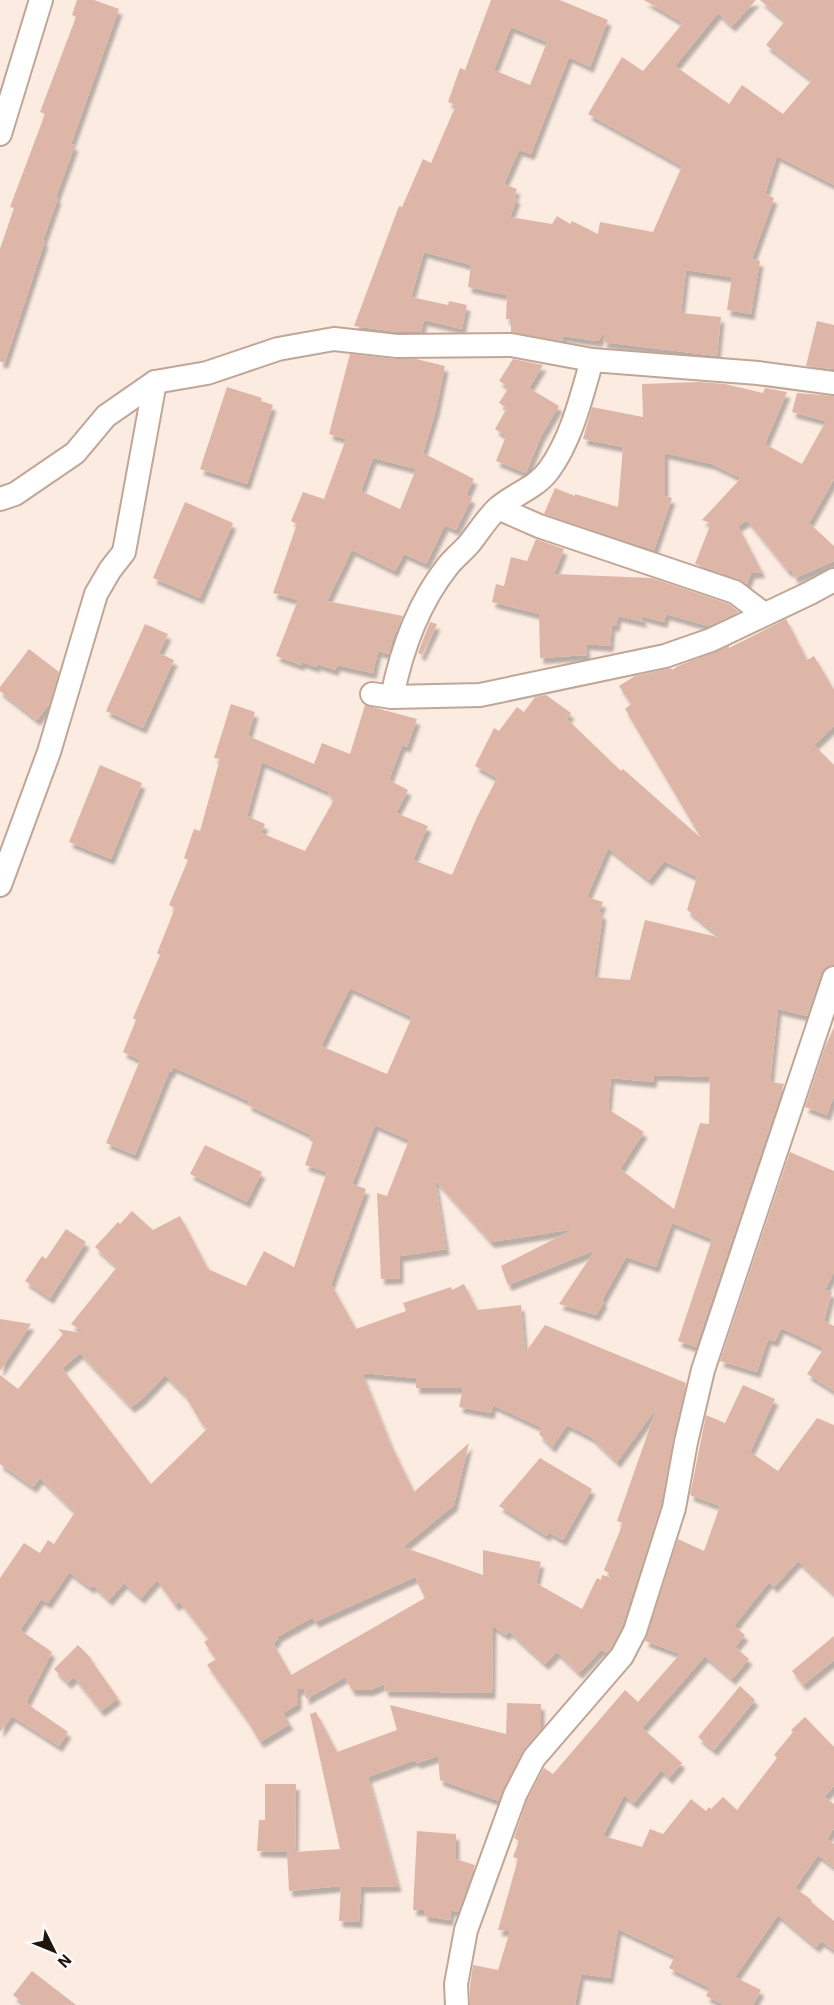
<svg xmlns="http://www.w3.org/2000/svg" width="834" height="2005" font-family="'IBM Plex Sans',sans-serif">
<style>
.building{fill:#deb6a8;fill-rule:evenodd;filter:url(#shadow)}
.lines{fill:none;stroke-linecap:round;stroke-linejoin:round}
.minor-casing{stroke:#c0a696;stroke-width:26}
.minor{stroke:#fff;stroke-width:22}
</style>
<defs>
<filter id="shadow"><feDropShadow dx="3.5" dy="6" stdDeviation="1.5" flood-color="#0004"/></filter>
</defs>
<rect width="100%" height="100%" fill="#fcebe1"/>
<g class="building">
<path d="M77 0H94L119 9 71 144 75 145 56 197 58 198 43 240 45 241 5 362H0V249L14 208 10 207 45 114 40 112 76 17 72 15Z"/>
<path d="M491 0H560L608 20 590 67 569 57 531 154 519 150 504 184 517 189 514 197 517 198 510 217 552 224 557 216 570 224 572 221 598 234 600 222 653 232 682 166 588 114 622 57 643 71 683 23 644 0H756L732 26 718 13 675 66 729 104 742 85 783 114 812 80 766 45 785 21 760 0H834V185L777 156 765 194 774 198 752 259 760 261 751 314 727 310 732 277 686 270 681 313 721 317 717 356 603 342 606 330 598 341 563 336 562 341 511 332V319H506L507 295 468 287 471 265 424 252 411 297 448 305 449 301 467 305 462 329 424 320 421 332H398L354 326 399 206 402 207 423 159 431 163 456 105 448 102 460 68 465 70ZM511 27 547 42 530 85 494 70Z"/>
<path d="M817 321 834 325V369L806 366Z"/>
<path d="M350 354 396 359H416L445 366 436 410 423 453 474 479 466 495 472 498 456 530 445 525 426 564 404 554 395 571 352 550 327 601 403 616 392 641 389 654 378 651 373 673 337 665 335 670 317 664 316 667 302 662 301 665 276 656 298 600 273 593 297 524 291 521 303 492 324 499 346 439 329 434ZM373 458 416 469 400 509 361 491Z"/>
<path d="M513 359 543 365 529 388 559 406 541 436 526 473 496 461 506 436 495 429 507 408 499 403 509 387 499 381Z"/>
<path d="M700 382 725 384 763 393 765 388 787 392 765 444 802 464 826 421 792 412 797 393 834 396V479L809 523 834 546V561L795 578 792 571H788L747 520 738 526 762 572 751 573 747 584 739 579 695 564 711 523 702 520 741 478 712 464 665 453V496L672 498 654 550 544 514 555 488 575 496V494L618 507 623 447 583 439 592 407 643 417 642 384Z"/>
<path d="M227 387 262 398 261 401 273 405 247 484 200 469Z"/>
<path d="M185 502 233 523 200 598 153 578Z"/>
<path d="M536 539 564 549 554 574 652 578 729 604 739 612 708 626 666 614 664 622 641 616 644 622 618 616 616 626 612 625 610 646 586 644 587 655 540 658 539 614 492 602 496 584 504 586 511 557 527 561Z"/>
<path d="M786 619 807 660 814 656 834 690V726L814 745 834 765V965L826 968 821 973 807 1016 778 1009 770 1082 784 1084 696 1347 678 1341 712 1239 672 1223 656 1267 626 1257 602 1300 604 1302 596 1315 559 1304 595 1250 508 1285 501 1266 574 1229 491 1242 435 1180 446 1249 400 1256V1278L381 1279 377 1193 387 1196 409 1140 375 1125 352 1184 366 1189 331 1284 356 1329 406 1311 403 1303 451 1287 452 1290 464 1284 477 1310 521 1305 525 1353 545 1325 686 1383 673 1439 661 1505 622 1626 611 1648 607 1653 601 1650 579 1673 557 1652 545 1664 509 1631 506 1635 493 1626 492 1693 385 1691 384 1684 370 1690H352L345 1677 306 1699 304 1689H298V1704L283 1713 290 1724 260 1742 247 1720 207 1665 216 1659 204 1642 209 1639 180 1602 175 1605 157 1580 141 1598 124 1583 109 1600 93 1585 91 1588 69 1572 48 1603 41 1599 20 1630 52 1652 26 1703 68 1732 59 1746 12 1716 0 1732V1578L24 1543 40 1553 48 1540 54 1544 75 1512 40 1478 33 1487 0 1464V1375L18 1389 63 1334 58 1329 87 1334 71 1324 117 1267 95 1247 118 1222 120 1224 132 1211 153 1230 180 1216 208 1269 246 1286 264 1251 294 1267 327 1172 305 1165 313 1142 309 1140 311 1135 248 1105 249 1101 173 1067 171 1072H169L135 1155 106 1143 140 1060 123 1052 136 1020 133 1018 160 955 157 953 175 908 169 905 188 860 184 858 194 829 200 831 220 759 214 758 231 704 255 712 248 736 314 764 322 743 350 754 365 705 417 719 407 747 402 745 389 780 408 790 396 813 428 826 413 860 452 875 477 817 497 778 475 766 494 728 499 731 517 707 524 712 535 697 546 695 571 713 567 719 621 771 623 769 701 838 625 709 631 704 619 686 635 676 671 668 672 670 678 666 729 646V648ZM262 762 329 792 328 795 335 798 305 851 261 833 265 824 247 816ZM608 848 649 880 664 861 697 877 687 910 722 938 645 920 630 980 594 977 603 914 599 912 603 902 587 897ZM350 988 412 1017 387 1074 321 1046ZM654 1075 710 1077 709 1124 700 1123 674 1209 620 1169 644 1132 608 1109 611 1078 653 1082ZM80 1353 131 1407 142 1399 165 1375 185 1395 200 1421 207 1429 151 1484 62 1368ZM362 1373 416 1378V1388H463L459 1407 491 1413 493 1405 542 1428 539 1434 552 1447 567 1425 591 1437 617 1462 657 1407 617 1521 623 1523 604 1570 618 1579 602 1575 601 1580 597 1578 582 1609 536 1583 541 1562 483 1550V1575L403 1547 454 1505 469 1443 414 1492 390 1443ZM415 1577 425 1598 291 1675 273 1643 278 1639 277 1637 313 1617 315 1622Z"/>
<path d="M430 622 437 624 422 655 418 653Z"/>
<path d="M145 624 168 634 159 653 174 660 143 728 106 711Z"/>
<path d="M29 649 59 672 49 704 37 720 0 691V687Z"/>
<path d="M100 765 142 783 111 859 69 842Z"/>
<path d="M834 1027V1096L827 1115 805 1107 825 1047Z"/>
<path d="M205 1145 262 1172 247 1202 190 1174Z"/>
<path d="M790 1152 834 1171V1272L825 1290 832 1292 824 1321 834 1326V1391L807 1374 824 1348 781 1328 775 1341 768 1339 757 1372 720 1361Z"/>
<path d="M66 1229 86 1242 50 1298 25 1281 42 1256 46 1259Z"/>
<path d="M0 1319 31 1324 0 1371Z"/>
<path d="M743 1385 775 1399 750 1452 778 1471 817 1418 834 1425V1594L798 1561 774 1587 769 1582 734 1626 745 1635 735 1647 749 1659 732 1679 705 1656 642 1728 682 1763 669 1778 661 1770 634 1803 624 1795 603 1836 642 1847 650 1829 663 1834 691 1799 706 1811 709 1807 711 1809 723 1797 737 1810 777 1758 774 1755 793 1732 791 1730 805 1717 834 1747V1786L824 1797 834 1804V1828L827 1839 834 1844V1867L818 1855 795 1888 812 1900 811 1902 834 1921V1950L821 1941 816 1947 778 1915 735 1977 761 1990 753 2005H724L706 1996 710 1988 669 1968 675 1956 618 1929 610 1978 581 1974 575 2005H470V1985L473 1965 498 1970 510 1931 498 1930 518 1859 513 1857 519 1841 514 1838 527 1800 544 1768 553 1774 625 1690 638 1702 680 1654 645 1641 678 1539 704 1551 720 1506 690 1495 706 1415 725 1423Z"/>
<path d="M540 1458 592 1489 563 1540 548 1532 547 1536 499 1506Z"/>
<path d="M834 1636V1660L803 1685 792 1671Z"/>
<path d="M78 1645 92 1659 91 1660 118 1698 101 1711 74 1677 68 1683 54 1669Z"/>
<path d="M740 1686 755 1700 714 1750 698 1737Z"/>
<path d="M507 1703 541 1704V1729L522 1752 499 1801 440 1780 438 1756 417 1763 415 1760 368 1777 398 1886 361 1887 359 1922 339 1921 341 1886 289 1891 287 1852H290L257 1851 259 1820H265V1784H296L295 1852 340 1849 310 1714 316 1712 337 1752 397 1730 390 1705 506 1734Z"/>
<path d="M417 1831 456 1834V1859L475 1865 458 1912 451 1910 450 1920 424 1916V1910H413Z"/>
<path d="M32 1971 76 2005H26L13 1995Z"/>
</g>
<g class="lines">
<defs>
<g id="minor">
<path d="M0 134 41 0"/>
<path d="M0 499 15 494 75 453 106 416 155 382 207 373 278 349 334 339 397 346 511 345 592 360 758 373 834 383"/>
<path d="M498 508 539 526 735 592 764 614"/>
<path d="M372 694 392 697 480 695 665 656 711 640 810 593 834 580"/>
<path d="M392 697C401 652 418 604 447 567 453 559 462 552 469 544 478 533 487 518 498 508 514 494 536 488 549 470 572 438 581 398 592 360"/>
<path d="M0 885 49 752 96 594 110 570 124 552 155 382"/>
<path d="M457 2005 456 1984 466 1930 515 1795 534 1758 622 1656 635 1631 674 1508 686 1442 703 1370 834 978"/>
</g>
</defs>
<use href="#minor" class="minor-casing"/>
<use href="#minor" class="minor"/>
</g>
<g transform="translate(54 1951) rotate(133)" stroke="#fcfcfc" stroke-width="4.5" paint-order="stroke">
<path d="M0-4.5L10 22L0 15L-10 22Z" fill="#1f150f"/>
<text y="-9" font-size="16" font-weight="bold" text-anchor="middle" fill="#1f150f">N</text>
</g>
</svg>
